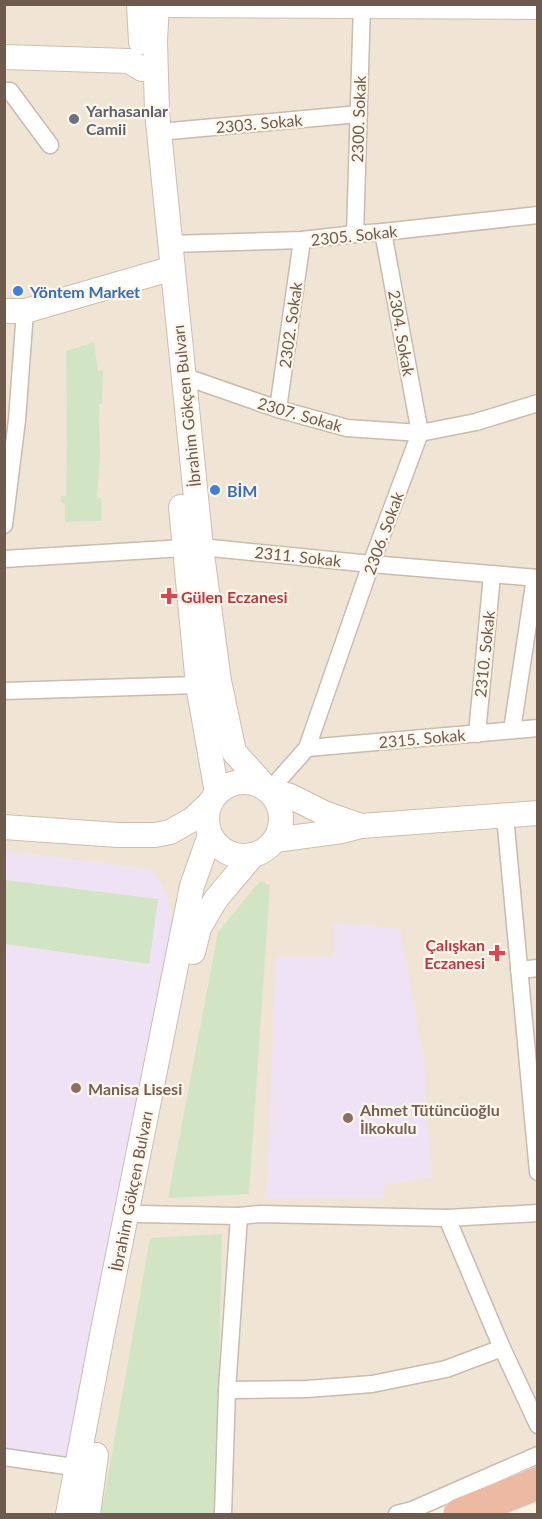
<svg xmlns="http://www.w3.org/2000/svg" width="542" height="1519" font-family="Lato,sans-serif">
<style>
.residential{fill:#f0e5d4}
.education{fill:#efe2f5}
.green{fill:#d1e5c5}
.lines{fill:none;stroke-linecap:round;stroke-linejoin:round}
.street-casing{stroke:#c9bbad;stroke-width:19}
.secondary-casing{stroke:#cebdae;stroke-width:26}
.highway-casing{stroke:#dad4d1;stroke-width:34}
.street{stroke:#fff;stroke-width:16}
.secondary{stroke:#fff;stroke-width:24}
.highway{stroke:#ecbaa3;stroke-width:32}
.worship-dot{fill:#6b7280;stroke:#fdf7eb;stroke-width:2}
.shop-dot{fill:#3f7fe0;stroke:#fdf7eb;stroke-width:2}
.health-dot{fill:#e0444e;stroke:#fdf7eb;stroke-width:2}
.education-dot{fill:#8d6e63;stroke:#fdf7eb;stroke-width:2}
.labels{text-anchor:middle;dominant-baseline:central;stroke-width:4.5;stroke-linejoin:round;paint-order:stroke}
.worship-label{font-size:16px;font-weight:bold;fill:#5b616d;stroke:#fdf7eb;text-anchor:start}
.street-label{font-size:16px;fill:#6f5b4d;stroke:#fdf7eb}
.shop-label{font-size:16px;font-weight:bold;fill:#366cbe;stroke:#fdf7eb;text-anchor:start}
.health-label{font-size:16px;font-weight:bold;fill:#be3a42;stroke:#fdf7eb;text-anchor:start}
.education-label{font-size:16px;font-weight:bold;fill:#785e54;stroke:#fdf7eb;text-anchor:start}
</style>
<rect width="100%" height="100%" fill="#f9f3e5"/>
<path class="residential" d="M5 5H537V1462L413 1514H5Z"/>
<g class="education">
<path d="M4 851 151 869 167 894 176 941 75 1459 5 1448Z"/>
<path d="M334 923 400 929 424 1060 431 1177 384 1185V1198L266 1199 276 958 334 957Z"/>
</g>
<g class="green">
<path d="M94 342 98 371H103L102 404H99L100 455 97 498H101V521L65 522V504L61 502V496H66L67 444 66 351Z"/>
<path d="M5 880 158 899 149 964 5 944Z"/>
<path d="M260 881 270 885 249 1194 168 1198 218 932Z"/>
<path d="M222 1234 216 1514H101L150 1238Z"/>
</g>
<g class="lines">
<defs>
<g id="street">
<path d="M4 91H10L50 145"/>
<path d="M159 132 359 114"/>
<path d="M383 232 420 433"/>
<path d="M355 234 362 4"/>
<path d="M170 244 302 240 355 234 383 232 538 215"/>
<path d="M183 376 278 409 347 428 420 433 476 422 538 403"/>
<path d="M278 409 302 240"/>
<path d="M4 525 17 420 25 311"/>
<path d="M201 547 371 564 538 578"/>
<path d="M4 559 184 548"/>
<path d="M4 691 198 685"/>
<path d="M512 730 535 578"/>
<path d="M477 734 492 575"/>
<path d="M307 748 538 728"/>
<path d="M269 791 307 748 371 564 420 433"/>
<path d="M505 816 538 1172"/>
<path d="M519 970 538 968"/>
<path d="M139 1214 239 1216 260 1214 447 1218 538 1213"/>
<path d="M447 1218 502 1348 538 1425"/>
<path d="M227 1390 307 1389 372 1384 446 1369 502 1348"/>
<path d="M4 1457 87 1469"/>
<path d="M223 1514 227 1390 239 1216"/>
<path d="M397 1514 412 1510 538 1455"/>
</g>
<g id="secondary">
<path d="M139 4 141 42"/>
<path d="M157 4 155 41 157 112 201 547 219 681 234 752 269 791"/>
<path d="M157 5 538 7"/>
<path d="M4 57 129 61 142 69"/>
<path d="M4 311H25L163 271"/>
<path d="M181 507 198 685 217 793"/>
<circle cx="244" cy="819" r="37"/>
<path d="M269 791 290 796 324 813 361 826"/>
<path d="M4 827 118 835H155L170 832 193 819 211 802"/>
<path d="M275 840 342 831 361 826 538 813"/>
<path d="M193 952 199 928 216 899 253 855"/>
<path d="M68 1514 102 1335 192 886 210 835"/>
<path d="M88 1514 96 1455"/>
</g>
<path id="highway" d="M460 1514 538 1483"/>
</defs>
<use href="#street" class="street-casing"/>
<use href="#secondary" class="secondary-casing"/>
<use href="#highway" class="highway-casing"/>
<use href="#street" class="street"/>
<use href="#secondary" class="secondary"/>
<use href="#highway" class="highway"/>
</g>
<circle class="worship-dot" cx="74" cy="119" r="6"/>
<g class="shop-dot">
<circle cx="18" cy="291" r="6"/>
<circle cx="215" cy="490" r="6"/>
</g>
<g class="health-dot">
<path d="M166 587h6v6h6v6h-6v6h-6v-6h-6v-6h6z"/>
<path d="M494 944h6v6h6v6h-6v6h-6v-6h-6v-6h6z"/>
</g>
<g class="education-dot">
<circle cx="76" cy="1088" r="6"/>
<circle cx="348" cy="1118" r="6"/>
</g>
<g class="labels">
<g class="worship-label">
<text x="86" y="110">Yarhasanlar<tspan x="86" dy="18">Camii</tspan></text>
</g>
<g class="street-label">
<text transform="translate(358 119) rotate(-88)">2300. Sokak</text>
<text transform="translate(259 123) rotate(-5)">2303. Sokak</text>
<text transform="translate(354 235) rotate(-6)">2305. Sokak</text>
<text transform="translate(290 325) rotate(-82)">2302. Sokak</text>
<text transform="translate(402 333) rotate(80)">2304. Sokak</text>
<text transform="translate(186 406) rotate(-96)">İbrahim Gökçen Bulvarı</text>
<text transform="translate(300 414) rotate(16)">2307. Sokak</text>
<text transform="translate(383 533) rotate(-70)">2306. Sokak</text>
<text transform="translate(298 556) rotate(6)">2311. Sokak</text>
<text transform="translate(484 654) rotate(-84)">2310. Sokak</text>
<text transform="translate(422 738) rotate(-5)">2315. Sokak</text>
<text transform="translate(131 1191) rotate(-79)">İbrahim Gökçen Bulvarı</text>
</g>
<g class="shop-label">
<text x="30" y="291">Yöntem Market</text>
<text x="227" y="490">BİM</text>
</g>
<g class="health-label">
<text x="181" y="596">Gülen Eczanesi</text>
<text x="485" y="944" text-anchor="end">Çalışkan<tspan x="485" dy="18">Eczanesi</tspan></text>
</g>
<g class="education-label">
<text x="88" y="1088">Manisa Lisesi</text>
<text x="360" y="1109">Ahmet Tütüncüoğlu<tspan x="360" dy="18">İlkokulu</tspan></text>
</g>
</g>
<rect width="542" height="1519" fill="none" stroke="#6f5b4d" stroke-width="12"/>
</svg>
